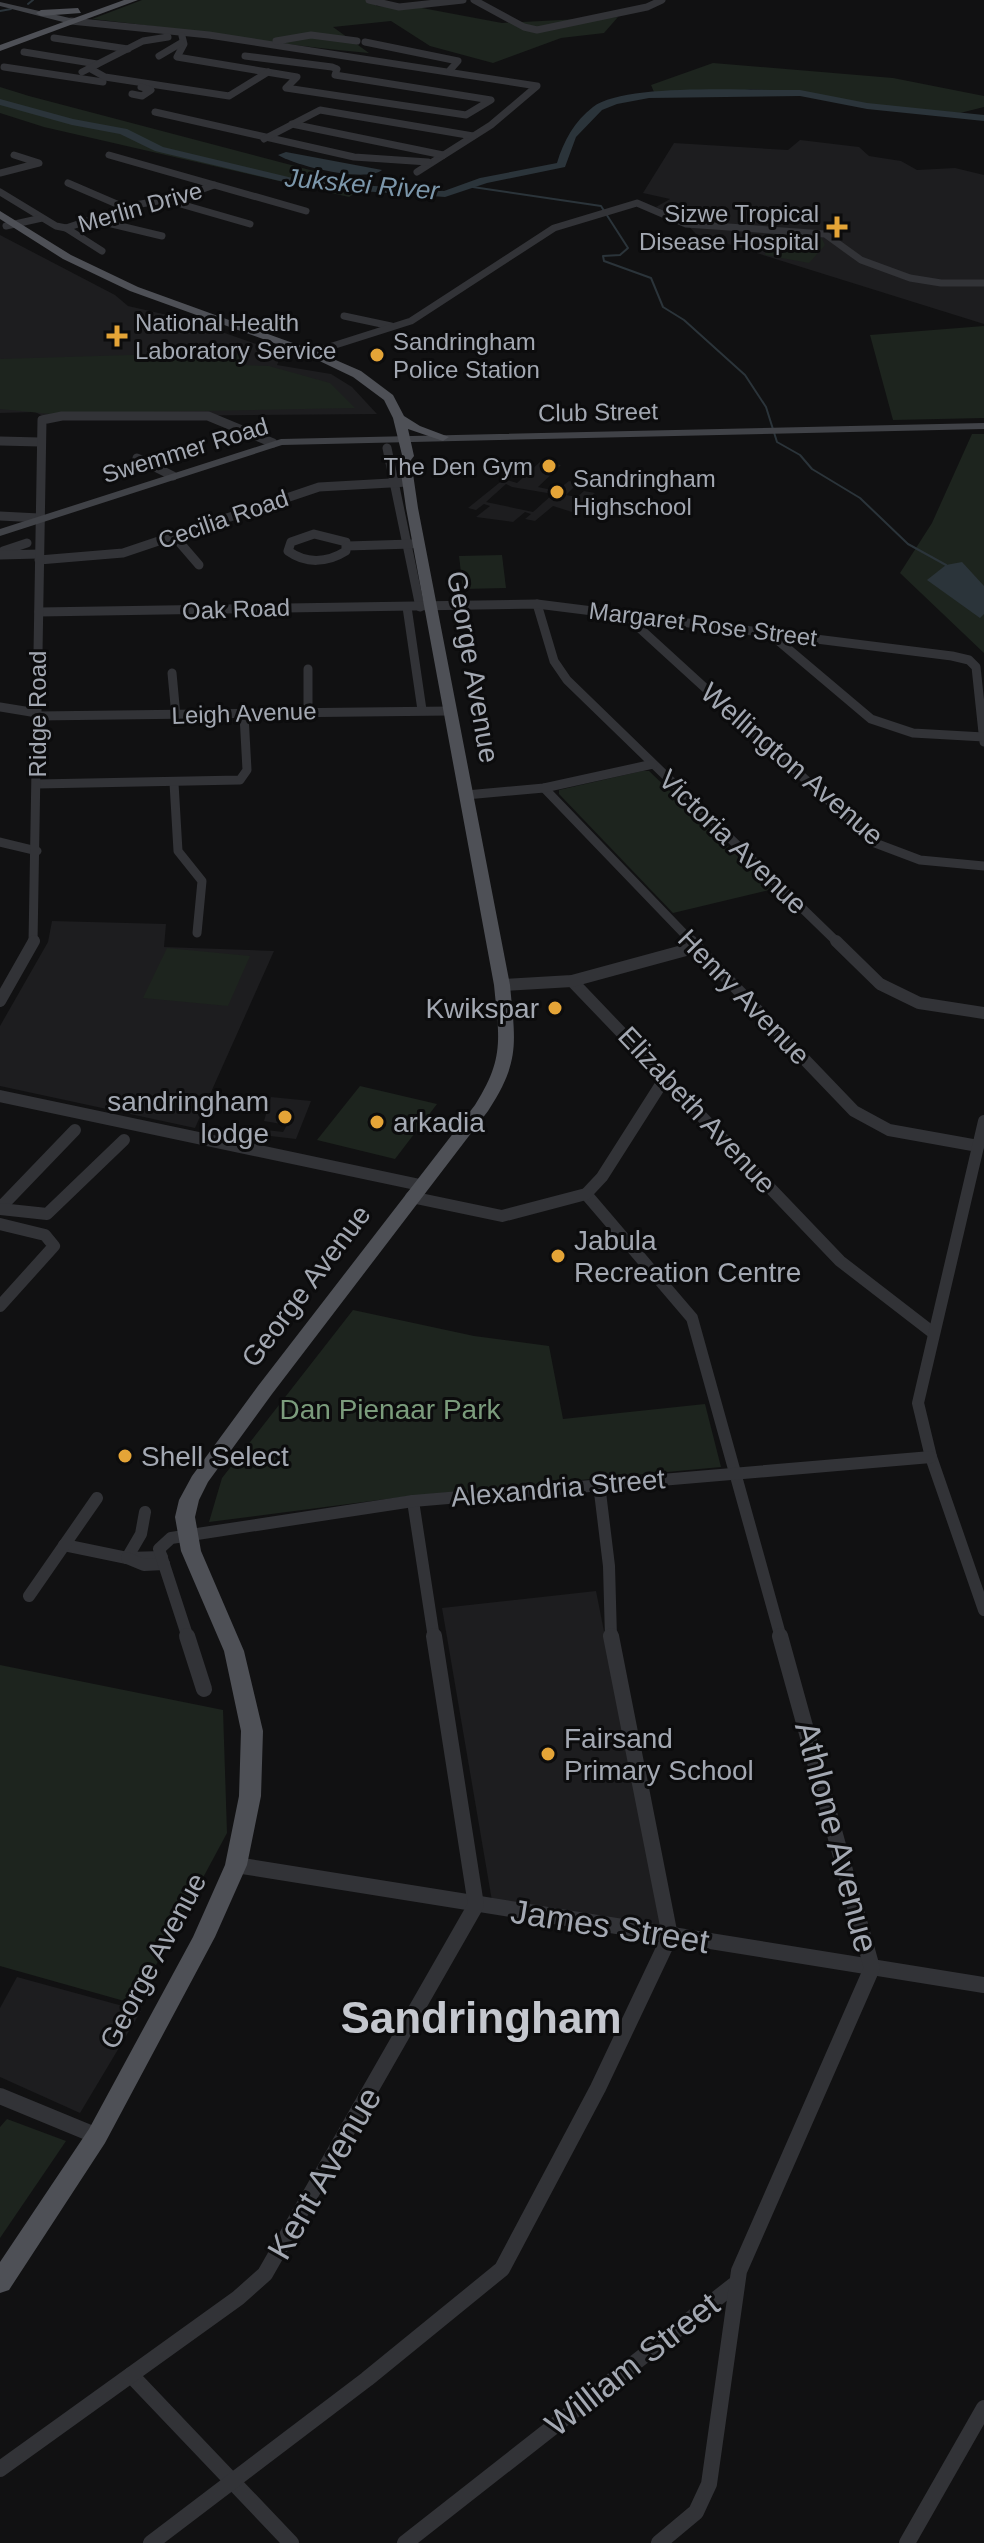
<svg xmlns="http://www.w3.org/2000/svg" width="984" height="2543" font-family="Helvetica,sans-serif">
<style>
.built{fill:#1d1d1f;fill-rule:evenodd}
.green{fill:#1d241e}
.water{fill:#2b343a}
.lines{fill:none;stroke-linecap:round;stroke-linejoin:round}
.stream{stroke:#2b343a;stroke-width:2}
.river{fill:#2b343a;fill-rule:evenodd}
.minor-far3{stroke:#323337;stroke-width:7}
.minor-far2{stroke:#323337;stroke-width:9}
.minor-far1{stroke:#323337;stroke-width:12}
.minor{stroke:#323337;stroke-width:16}
.secondary{fill:#404247;fill-rule:evenodd}
.primary{fill:#4e5056;fill-rule:evenodd}
.poi-dot{fill:#e4a437;stroke:#0c0c0d;stroke-width:3}
.labels{text-anchor:middle;dominant-baseline:central;stroke-width:6;stroke-linejoin:round;paint-order:stroke}
.far-street-label{font-size:24px;fill:#a3a8b2;stroke:#0c0c0d}
.far-poi-label{font-size:24px;fill:#a3a8b2;stroke:#0c0c0d;text-anchor:start}
.far-water-label{font-size:26px;font-style:italic;fill:#7c97ab;stroke:#0c0c0d}
.street-label{font-size:28px;fill:#a3a8b2;stroke:#0c0c0d}
.poi-label{font-size:28px;fill:#a3a8b2;stroke:#0c0c0d;text-anchor:start}
.park-label{font-size:28px;fill:#7b9c7c;stroke:#0c0c0d}
.near-street-label{font-size:34px;fill:#a3a8b2;stroke:#0c0c0d}
.near-district-label{font-size:44px;font-weight:bold;fill:#c4c7ce;stroke:#0c0c0d}
</style>
<rect width="100%" height="100%" fill="#111112"/>
<g class="built">
<path d="M800 140 859 147 869 156 901 161 917 170 955 168 984 175V324L696 234 683 220 656 207 670 199 643 193 674 143 788 150Z"/>
<path d="M0 235 115 295 128 306 185 319 282 353 277 365 331 374 352 387 377 414 45 417 35 412 0 413Z"/>
<path d="M541 461 561 465 538 487 556 491 569 481 578 483 566 495 577 497 584 491 595 493 572 512 553 506 535 521 525 519 531 514 525 512 513 522 476 517 490 506 484 504 476 510 468 508 504 479 517 483ZM506 484 512 487 553 494 533 512 486 502Z"/>
<path d="M52 921 166 924 164 947 274 951 195 1128 0 1086V1026L48 942Z"/>
<path d="M271 1097 311 1101 296 1139 262 1135 266 1126V1130L283 1132 287 1125 264 1121Z"/>
<path d="M596 1591 663 1928 492 1901 442 1608Z"/>
<path d="M17 1977 141 2011 80 2113 0 2077V2008Z"/>
</g>
<g class="green">
<path d="M142 0H381L376 6 422 8 502 23 618 17 604 33 561 38 493 63 430 46 391 21 333 27 369 53C276 45 186 29 92 19Z"/>
<path d="M713 63 893 78 984 96V107L960 113 871 105 803 93 751 89 721 94 654 92 651 85Z"/>
<path d="M0 87 29 96 367 185 349 197 44 127 0 113Z"/>
<path d="M819 233 825 245 809 263 765 255 768 235Z"/>
<path d="M984 326V418L893 420 870 335Z"/>
<path d="M229 352 246 357 237 365 269 366 330 383 355 408 51 414 0 409V359Z"/>
<path d="M972 434H984V653L900 573 932 523Z"/>
<path d="M502 555 506 588 463 589 459 556Z"/>
<path d="M642 771H649L773 889 673 913 559 794V790Z"/>
<path d="M167 948 250 956 228 1006 143 998Z"/>
<path d="M360 1086 437 1104 395 1159 317 1140Z"/>
<path d="M353 1310 474 1336 549 1346 563 1419 705 1404 721 1467 410 1496 209 1522 222 1478Z"/>
<path d="M0 1665 223 1710 227 1833 135 2004 0 1966Z"/>
<path d="M7 2119 66 2141 0 2238V2127Z"/>
</g>
<g class="water">
<path d="M286 152 382 170C365 183 296 166 278 155Z"/>
<path d="M962 562 984 586V614L980 618 927 580 946 565Z"/>
</g>
<g class="lines">
<g class="stream">
<path d="M28 4 33 0"/>
<path d="M0 11 11 9"/>
<path d="M466 186 601 206 628 248 620 255 603 256 604 261 651 278 663 307 684 320 745 375 766 407 777 442 800 455 812 469 860 498 908 544 946 565"/>
</g>
<path class="river" d="M800 90 867 103 984 115V121L867 109 800 96 649 98 617 104 602 110 576 137 565 167 487 183 445 197 305 187 155 151 120 134 72 125 0 105V99L73 119 127 129 163 147 305 181 444 191 480 178 557 163C564 140 574 122 593 107 625 82 756 91 800 90Z"/>
<g class="minor-far3">
<path d="M369 0 399 7 463 0"/>
<path d="M474 0 524 27 537 30 647 7 662 0"/>
<path d="M71 21 209 35 537 86 491 125 417 172"/>
<path d="M182 36 184 44 177 57 297 77 286 88 466 115 491 100 335 75 337 69 332 67 245 56"/>
<path d="M54 38 128 49"/>
<path d="M276 41 311 35 357 41"/>
<path d="M365 42 458 61 450 70"/>
<path d="M24 52 97 64"/>
<path d="M159 56 181 43"/>
<path d="M4 67 103 82"/>
<path d="M89 68 105 77 229 96 268 72"/>
<path d="M82 72 143 41 168 37"/>
<path d="M132 94 142 96 151 90 141 87"/>
<path d="M155 112 354 157 428 162"/>
<path d="M292 124 443 155"/>
<path d="M264 139 320 110 473 136"/>
<path d="M109 155 306 211"/>
<path d="M0 173 39 163 14 155"/>
<path d="M68 183 126 208"/>
<path d="M0 192 56 226 66 228 135 205 181 197 214 185"/>
<path d="M170 201 250 224"/>
<path d="M95 220 162 236"/>
<path d="M6 226 42 218"/>
<path d="M66 228 102 251"/>
<path d="M344 316 391 326"/>
<path d="M304 355 411 321 554 228 637 203 686 224 825 234 861 260 910 278 941 283H984"/>
</g>
<g class="minor-far2">
<path d="M0 441 40 442"/>
<path d="M387 448 420 607"/>
<path d="M137 458 173 476"/>
<path d="M0 516 39 518"/>
<path d="M314 534 346 542V551C327 563 306 564 288 551L291 542Z"/>
<path d="M174 536 199 565"/>
<path d="M347 546 412 544"/>
<path d="M3 551 27 543"/>
<path d="M0 555 39 554"/>
<path d="M39 560 123 553 319 487 408 482"/>
<path d="M537 604 554 661 567 680 838 943"/>
<path d="M407 607 422 710"/>
<path d="M39 612 537 604 952 656 969 660 976 667 984 742"/>
<path d="M624 614 875 843 920 860 984 866"/>
<path d="M768 632 871 719 913 733 984 737"/>
<path d="M308 669V711"/>
<path d="M172 673 176 716"/>
<path d="M0 707 37 713"/>
<path d="M37 716 450 711"/>
<path d="M174 783 178 851 202 881 197 933"/>
<path d="M37 784 240 780 247 770 244 715"/>
<path d="M544 788 693 943"/>
<path d="M466 795 544 788 653 764"/>
<path d="M0 842 37 851"/>
<path d="M33 943 42 420 62 416H208L273 443"/>
</g>
<g class="minor-far1">
<path d="M691 941 854 1111 889 1130 978 1146"/>
<path d="M836 941 880 984 919 1003 984 1013"/>
<path d="M572 981 840 1261 932 1332"/>
<path d="M502 985 572 981 697 947"/>
<path d="M0 1001 34 941"/>
<path d="M0 1096 420 1185"/>
<path d="M984 1121 918 1403 931 1457 984 1610"/>
<path d="M586 1194 692 1318 781 1638"/>
<path d="M411 1197 502 1216 586 1194 602 1177 665 1078"/>
<path d="M0 1208 75 1130"/>
<path d="M0 1209 47 1214 124 1140"/>
<path d="M0 1224 45 1235 54 1246 0 1306"/>
<path d="M599 1484 609 1566 611 1638"/>
<path d="M413 1501 434 1638"/>
<path d="M64 1545 127 1558 162 1557"/>
<path d="M127 1558 141 1534 145 1512"/>
<path d="M127 1558 144 1565 164 1564"/>
<path d="M29 1596 97 1498"/>
<path d="M188 1638 159 1549 171 1538 413 1501 931 1457"/>
</g>
<g class="minor">
<path d="M187 1636 204 1689"/>
<path d="M236 1865 984 1985"/>
<path d="M0 2096 97 2136"/>
<path d="M131 2375 291 2543"/>
<path d="M0 2469 238 2298 265 2274 476 1905 434 1636"/>
<path d="M151 2543 367 2379 502 2269 598 2088 670 1936 611 1636"/>
<path d="M405 2543 734 2285"/>
<path d="M659 2543 696 2512 709 2484 739 2271 872 1968 780 1636"/>
<path d="M907 2543 984 2408"/>
</g>
<g class="secondary">
<path d="M0 2 74 19 75 21 71 24 0 6Z"/>
<path d="M984 423V429L282 445 0 536V529L281 439Z"/>
</g>
<g class="primary">
<path d="M124 0H138L0 51V45Z"/>
<path d="M78 8 81 13 41 16 36 13 41 10Z"/>
<path d="M0 211 71 255 138 287 315 351 361 371 393 395 404 416 420 426 449 437 443 441 408 429 414 456 411 460 418 508 510 985C515 1041 521 1061 488 1111L272 1394 208 1482 199 1500 195 1517 201 1551 244 1651 263 1731 261 1796 247 1865 215 1937 105 2143 9 2290 0 2293V2262L89 2129 193 1937 225 1865 239 1796 241 1731 224 1651 181 1551 175 1517 179 1500 192 1476 258 1386 475 1105C505 1058 499 1038 494 985L406 508 399 459 402 455 393 418 384 400 353 377 307 355 130 291 63 259 0 219Z"/>
</g>
</g>
<g class="poi-dot">
<path d="M833 215h8v8h8v8h-8v8h-8v-8h-8v-8h8z"/>
<path d="M113 324h8v8h8v8h-8v8h-8v-8h-8v-8h8z"/>
<circle cx="377" cy="355" r="8"/>
<circle cx="549" cy="466" r="8"/>
<circle cx="557" cy="492" r="8"/>
<circle cx="555" cy="1008" r="8"/>
<circle cx="285" cy="1117" r="8"/>
<circle cx="377" cy="1122" r="8"/>
<circle cx="558" cy="1256" r="8"/>
<circle cx="125" cy="1456" r="8"/>
<circle cx="548" cy="1754" r="8"/>
</g>
<g class="labels">
<g class="far-street-label">
<text transform="translate(140 207) rotate(-16)">Merlin Drive</text>
<text transform="translate(598 412) rotate(-1)">Club Street</text>
<text transform="translate(185 450) rotate(-17)">Swemmer Road</text>
<text transform="translate(223 519) rotate(-19)">Cecilia Road</text>
<text transform="translate(236 609) rotate(-2)">Oak Road</text>
<text transform="translate(703 624) rotate(7)">Margaret Rose Street</text>
<text transform="translate(244 713) rotate(-2)">Leigh Avenue</text>
<text transform="translate(37 714) rotate(-90)">Ridge Road</text>
</g>
<g class="far-poi-label">
<text x="819" y="213" text-anchor="end">Sizwe Tropical<tspan x="819" dy="28">Disease Hospital</tspan></text>
<text x="135" y="322">National Health<tspan x="135" dy="28">Laboratory Service</tspan></text>
<text x="393" y="341">Sandringham<tspan x="393" dy="28">Police Station</tspan></text>
<text x="533" y="466" text-anchor="end">The Den Gym</text>
<text x="573" y="478">Sandringham<tspan x="573" dy="28">Highschool</tspan></text>
</g>
<g class="far-water-label">
<text transform="translate(362 184) rotate(5)">Jukskei River</text>
</g>
<g class="street-label">
<text transform="translate(473 667) rotate(80)">George Avenue</text>
<text transform="translate(792 764) rotate(41)">Wellington Avenue</text>
<text transform="translate(733 842) rotate(44)">Victoria Avenue</text>
<text transform="translate(744 997) rotate(46)">Henry Avenue</text>
<text transform="translate(697 1110) rotate(47)">Elizabeth Avenue</text>
<text transform="translate(306 1286) rotate(-53)">George Avenue</text>
<text transform="translate(558 1488) rotate(-5)">Alexandria Street</text>
<text transform="translate(153 1961) rotate(-62)">George Avenue</text>
</g>
<g class="poi-label">
<text x="539" y="1008" text-anchor="end">Kwikspar</text>
<text x="269" y="1101" text-anchor="end">sandringham<tspan x="269" dy="32">lodge</tspan></text>
<text x="393" y="1122">arkadia</text>
<text x="574" y="1240">Jabula<tspan x="574" dy="32">Recreation Centre</tspan></text>
<text x="141" y="1456">Shell Select</text>
<text x="564" y="1738">Fairsand<tspan x="564" dy="32">Primary School</tspan></text>
</g>
<g class="park-label">
<text x="390" y="1409">Dan Pienaar Park</text>
</g>
<g class="near-street-label">
<text transform="translate(837 1837) rotate(75)">Athlone Avenue</text>
<text transform="translate(610 1926) rotate(9)">James Street</text>
<text transform="translate(324 2173) rotate(-60)">Kent Avenue</text>
<text transform="translate(632 2364) rotate(-38)">William Street</text>
</g>
<g class="near-district-label">
<text x="481" y="2017">Sandringham</text>
</g>
</g>
</svg>
